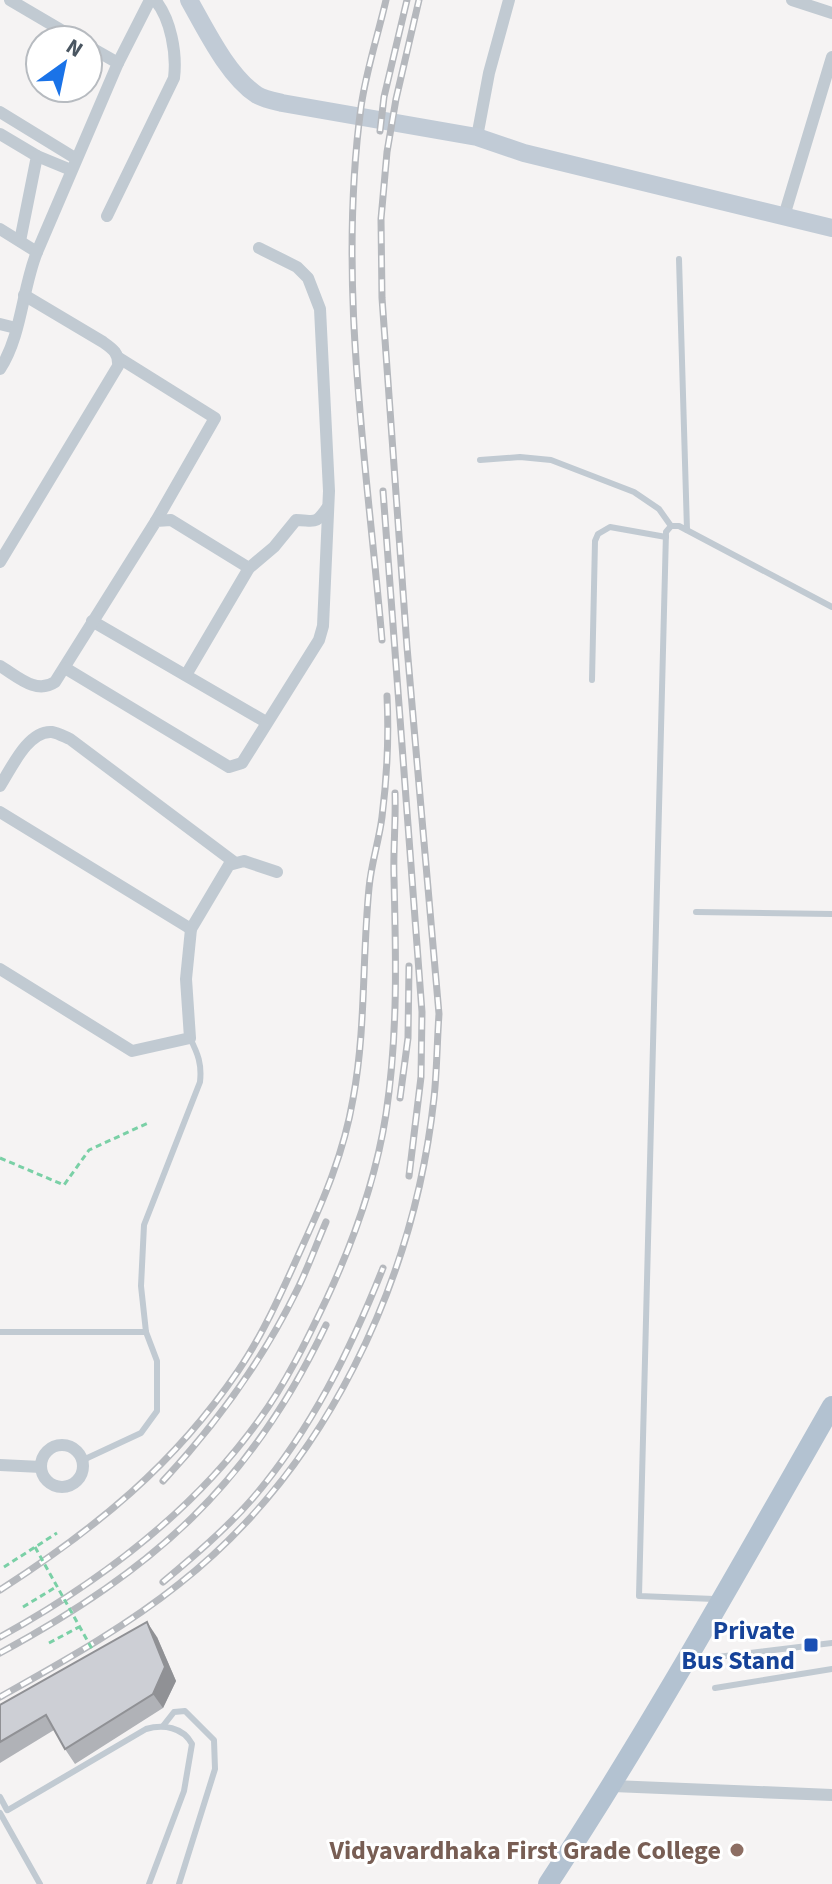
<svg xmlns="http://www.w3.org/2000/svg" width="832" height="1884" font-family="'Source Sans 3',sans-serif">
<style>
.lines{fill:none;stroke-linecap:round;stroke-linejoin:round}
.path{stroke:#7ad0a6;stroke-width:3;stroke-dasharray:6 4;stroke-linecap:butt}
.lane{stroke:#c1cad2;stroke-width:6}
.street{stroke:#c1cad2;stroke-width:12}
.secondary{stroke:#c1cbd6;stroke-width:18}
.primary{stroke:#b3c2d1;stroke-width:20}
.rail-casing{stroke:#b5b8bd;stroke-width:7}
.rail{stroke:#fff;stroke-width:4;stroke-dasharray:12;stroke-linecap:butt}
.path-bridge{stroke:#7ad0a6;stroke-width:3;stroke-dasharray:6 4;stroke-linecap:butt}
.wall{fill:#b0b2b7}
.shaded-wall{fill:#909195}
.building{fill:#cdcfd5;stroke:#909195;stroke-width:2}
.transit-dot{fill:#1a4fb4;stroke:#fff;stroke-width:3}
.education-dot{fill:#8d6e63;stroke:#fff;stroke-width:3}
.labels{text-anchor:middle;dominant-baseline:central;stroke-width:6;stroke-linejoin:round;paint-order:stroke}
.transit-label{font-size:26px;font-weight:bold;fill:#164399;stroke:#fff;text-anchor:end}
.education-label{font-size:26px;font-weight:bold;fill:#785e54;stroke:#fff;text-anchor:end}
</style>
<rect width="100%" height="100%" fill="#f5f3f3"/>
<g class="lines">
<g class="path">
<path d="M0 1158 64 1185 89 1150 148 1123"/>
<path d="M4 1567 57 1533"/>
<path d="M23 1607 56 1587"/>
<path d="M49 1643 79 1627"/>
</g>
<g class="lane">
<path d="M679 259 687 530"/>
<path d="M480 460 520 457 551 460 634 492 659 509 671 526H679L832 607"/>
<path d="M671 526 666 532 639 1596 714 1599"/>
<path d="M592 680 595 541 598 534 610 527 666 537"/>
<path d="M696 912 832 914"/>
<path d="M0 1332H146"/>
<path d="M83 1460 141 1433 157 1411V1361L146 1332 141 1286 144 1225 200 1082C202 1064 198 1054 190 1038"/>
<path d="M693 1660 832 1643"/>
<path d="M715 1688 832 1669"/>
<path d="M163 1726 174 1712 185 1711 214 1740 215 1769 179 1884"/>
<path d="M0 1797 7 1810"/>
<path d="M8 1810 146 1729C163 1724 183 1727 192 1744L184 1791 149 1884"/>
<path d="M0 1813 40 1884"/>
</g>
<g class="street">
<path d="M10 0 78 40"/>
<path d="M792 0 832 13"/>
<path d="M88 46 118 63"/>
<path d="M0 112 75 158"/>
<path d="M0 134 37 156 20 241"/>
<path d="M477 137 489 73 509 0"/>
<path d="M37 156 71 170"/>
<path d="M107 216 174 78C177 54 171 19 155 0"/>
<path d="M784 216 832 57"/>
<path d="M0 229 37 252"/>
<path d="M0 324 16 328"/>
<path d="M119 358 215 418 156 521"/>
<path d="M0 369C22 335 22 289 37 252L118 63 150 0"/>
<path d="M0 562 118 366C119 353 113 349 103 342L24 295"/>
<path d="M92 621 266 722"/>
<path d="M0 666C17 676 36 695 55 682L156 521 171 520 249 568"/>
<path d="M65 668 229 767 242 763 319 640 323 626 329 491 320 309 308 278 297 267 259 248"/>
<path d="M186 675 249 568 274 547 296 520C314 520 315 526 327 508"/>
<path d="M0 786C11 769 28 730 52 732 58 733 65 737 70 739L234 862"/>
<path d="M0 812 191 929"/>
<path d="M0 969 132 1051 190 1038 186 979 191 929 229 865 244 861 277 872"/>
<circle cx="62" cy="1466" r="21"/>
<path d="M0 1465 41 1467"/>
<path d="M613 1786 832 1795"/>
</g>
<path class="secondary" d="M189 0C206 30 228 76 257 95 264 99 274 101 282 103L477 137 524 153 832 228"/>
<path class="primary" d="M548 1884C650 1729 740 1567 832 1406"/>
<defs>
<g id="rail">
<path d="M380 131 384 97 407 0"/>
<path d="M383 491 422 1012 421 1077 409 1176"/>
<path d="M382 640C367 464 337 284 361 107 366 71 378 35 386 0"/>
<path d="M400 1098 408 1038 409 966"/>
<path d="M163 1481C217 1423 262 1361 297 1290 308 1268 316 1245 326 1222"/>
<path d="M163 1582C194 1556 226 1529 253 1498 311 1430 350 1351 383 1268"/>
<path d="M0 1590C95 1529 174 1465 238 1371 264 1333 283 1289 302 1247 324 1199 344 1152 353 1099 366 1029 362 959 369 888 371 864 379 841 382 817 387 777 389 736 387 696"/>
<path d="M0 1637C98 1583 193 1512 259 1420 286 1383 307 1340 327 1298 354 1240 376 1179 386 1114 398 1035 396 957 394 878 393 850 396 822 395 793"/>
<path d="M0 1653C154 1569 250 1485 326 1325"/>
<path d="M0 1697C62 1662 124 1628 179 1584 326 1468 414 1282 434 1098 437 1070 437 1042 439 1014L407 647 382 298 381 219 387 152 396 99 419 0"/>
</g>
</defs>
<use href="#rail" class="rail-casing"/>
<use href="#rail" class="rail"/>
<path class="path-bridge" d="M35 1547 96 1656"/>
</g>
<path class="wall" d="M157 1637 176 1681 163 1708 75 1764 65 1749 54 1730 0 1763V1705Z"/>
<path class="shaded-wall" d="M147 1622 157 1637 176 1681 163 1708 153 1694Z"/>
<path class="building" d="M147 1622 165 1667 153 1694 65 1749 46 1715 0 1742V1705Z"/>
<rect class="transit-dot" x="803" y="1637" width="16" height="16" rx="4"/>
<circle class="education-dot" cx="737" cy="1850" r="8"/>
<g class="labels">
<g class="transit-label">
<text x="795" y="1630">Private<tspan x="795" dy="30">Bus Stand</tspan></text>
</g>
<g class="education-label">
<text x="721" y="1850">Vidyavardhaka First Grade College</text>
</g>
</g>
<g transform="translate(64 64) rotate(33)"><circle r="38" fill="#ffffff" stroke="#b7bbc0" stroke-width="2"/>
<path d="M0-6L14 30L0 20L-14 30Z" fill="#1a73e8"/>
<text y="-12" font-size="22" font-weight="bold" text-anchor="middle" fill="#4a5661">N</text>
</g>
</svg>
